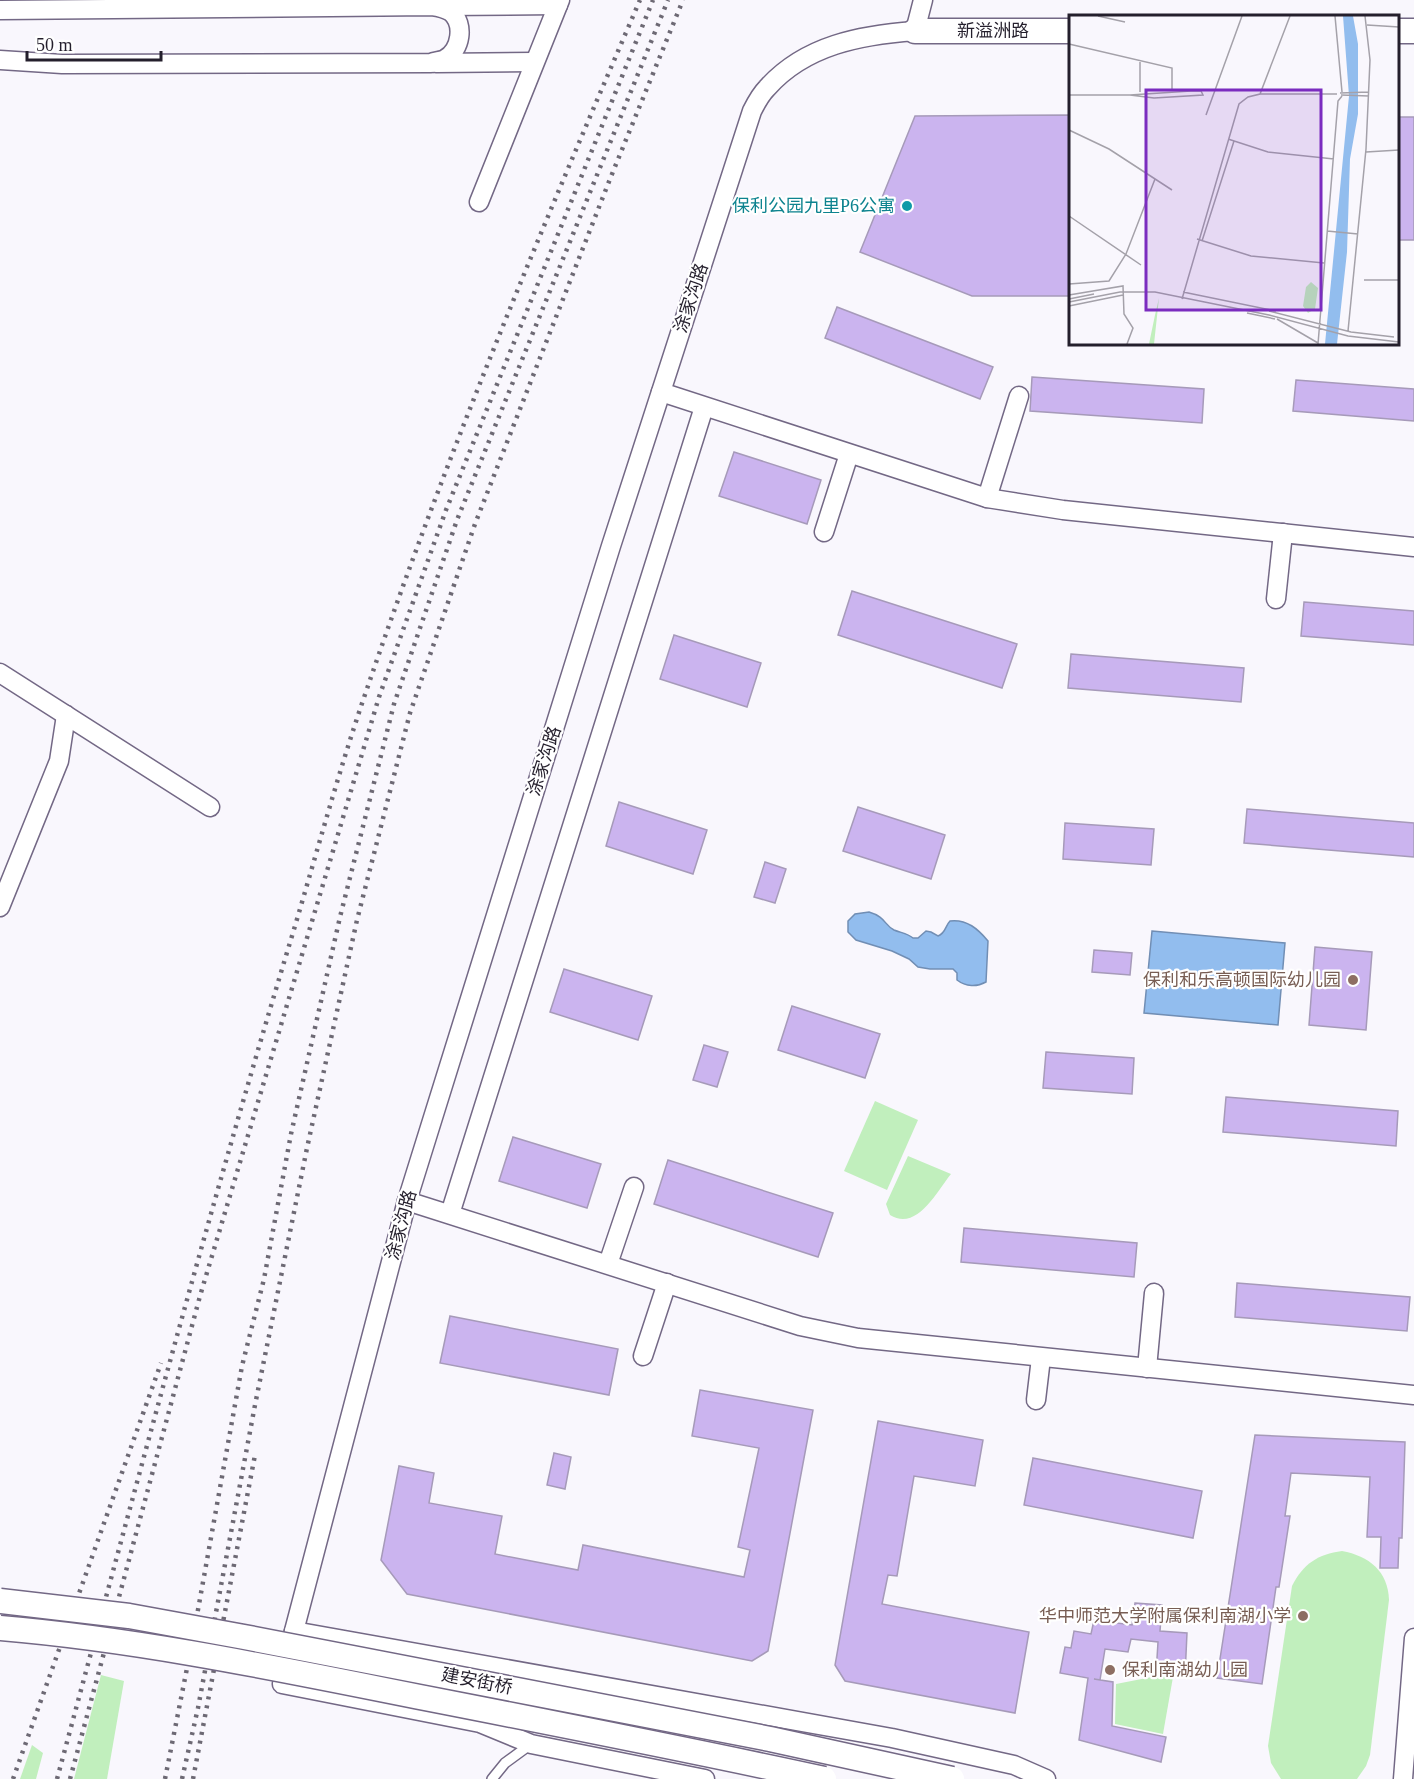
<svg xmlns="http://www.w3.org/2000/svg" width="1414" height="1779" font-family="'Times New Roman','Noto Sans SC',serif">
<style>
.green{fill:#c1efbd}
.water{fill:#92bdee;stroke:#718eb4;stroke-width:1.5}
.building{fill:#cbb4ef;stroke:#a69ab9;stroke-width:1.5}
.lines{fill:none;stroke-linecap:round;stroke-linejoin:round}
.lane-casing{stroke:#736885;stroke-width:12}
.street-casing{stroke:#736885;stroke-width:21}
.secondary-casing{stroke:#736885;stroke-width:27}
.lane{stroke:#fff;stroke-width:9}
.street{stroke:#fff;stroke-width:18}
.secondary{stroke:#fff;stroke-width:24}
.rail{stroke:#6d6974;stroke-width:4.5;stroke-dasharray:3 6;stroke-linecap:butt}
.secondary-bridge-casing{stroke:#736885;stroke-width:27;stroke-linecap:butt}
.secondary-bridge{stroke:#fff;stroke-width:24}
.culture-dot{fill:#0f9aa8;stroke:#fff;stroke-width:2}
.education-dot{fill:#8d6e63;stroke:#fff;stroke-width:2}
.labels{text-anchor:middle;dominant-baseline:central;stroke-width:4.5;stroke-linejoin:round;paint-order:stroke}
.street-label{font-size:18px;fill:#241f2c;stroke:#fff}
.culture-label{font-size:18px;fill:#0d838f;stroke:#fff;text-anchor:end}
.education-label{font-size:18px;fill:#785e54;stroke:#fff;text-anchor:end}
.inset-road{fill:none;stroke:#a4a1a9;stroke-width:1.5}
.view{fill:#7b2cbf;fill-opacity:0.15;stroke:#7b2cbf;stroke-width:3}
.inset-edge{fill:none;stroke:#241f2c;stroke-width:3}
</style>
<rect width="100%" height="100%" fill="#f9f7fd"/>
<g class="green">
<path d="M875 1101 918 1120 887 1190 844 1171Z"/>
<path d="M908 1156 951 1174C937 1191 917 1232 890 1215L886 1204Z"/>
<path d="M1342 1551C1369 1556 1388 1571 1389 1600L1370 1755 1366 1766 1357 1779H1281L1271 1763 1268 1746 1292 1586C1303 1564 1318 1554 1342 1551Z"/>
<path d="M101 1675 124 1681 107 1779H74Z"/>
<path d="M1157 1676 1173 1677 1163 1734 1115 1724 1116 1684Z"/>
<path d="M32 1745 43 1753 36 1779H20Z"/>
</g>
<g class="water">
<path d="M869 912C886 917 884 925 894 930 901 933 907 933 913 938H918L926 931 931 932 938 936C946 933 945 926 950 921 967 919 978 929 988 941L986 982C977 987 966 987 957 980V973L953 969H930L918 967 909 959 892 951 856 940 848 932V921L855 914Z"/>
<path d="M1152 931 1285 943 1278 1025 1144 1013Z"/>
</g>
<g class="building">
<path d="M1071 115V296H972L860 252 915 116Z"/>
<rect x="1398" y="117" width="16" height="123"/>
<path d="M837 307 993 367 980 399 825 338Z"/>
<path d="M1032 377 1204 389 1202 423 1030 411Z"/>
<path d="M1296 380 1414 389V421L1293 411Z"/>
<path d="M734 452 821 480 807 524 719 496Z"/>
<path d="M852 591 1017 644 1002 688 838 635Z"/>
<path d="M1304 602 1414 611V645L1301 636Z"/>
<path d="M674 635 761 663 747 707 660 679Z"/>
<path d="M1071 654 1244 668 1241 702 1068 688Z"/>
<path d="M619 802 707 830 693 874 606 846Z"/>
<path d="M858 807 945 835 931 879 843 851Z"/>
<path d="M1247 809 1414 823V857L1244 843Z"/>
<path d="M1065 823 1154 829 1151 865 1063 859Z"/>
<path d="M765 862 786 869 775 903 754 897Z"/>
<path d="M1315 947 1372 952 1366 1030 1309 1025Z"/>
<path d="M1094 950 1132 953 1130 975 1092 972Z"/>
<path d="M564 969 652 996 638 1040 550 1012Z"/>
<path d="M792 1006 880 1034 865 1078 778 1050Z"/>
<path d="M704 1045 728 1052 717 1087 693 1080Z"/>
<path d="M1046 1052 1134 1058 1132 1094 1043 1088Z"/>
<path d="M1226 1097 1398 1111 1396 1146 1223 1132Z"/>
<path d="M513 1137 601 1164 587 1208 499 1181Z"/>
<path d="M668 1160 833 1213 818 1257 654 1204Z"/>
<path d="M964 1228 1137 1243 1134 1277 961 1262Z"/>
<path d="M1237 1283 1410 1297 1407 1331 1235 1317Z"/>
<path d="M450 1316 618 1349 609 1395 440 1363Z"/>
<path d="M700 1390 813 1410 768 1651 752 1661 407 1594 381 1560 399 1466 434 1473 429 1503 502 1516 495 1554 578 1570 583 1545 744 1577 750 1550 738 1547 759 1448 692 1436Z"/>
<path d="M878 1421 983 1440 975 1486 914 1476 897 1576 888 1575 882 1604 1029 1632 1015 1713 845 1681 835 1665Z"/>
<path d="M1255 1435 1405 1442 1402 1538H1399L1398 1568H1380L1381 1537H1367L1370 1477 1291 1473 1285 1516H1290L1279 1587H1276L1262 1684 1217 1678Z"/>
<path d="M554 1453 571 1457 565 1489 547 1485Z"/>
<path d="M1033 1458 1202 1491 1193 1538 1024 1505Z"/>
<path d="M1135 1603 1162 1605 1160 1631 1187 1633 1185 1676 1156 1674 1158 1642 1131 1639 1128 1652 1105 1649 1100 1680 1094 1679 1113 1682 1112 1726 1166 1737 1161 1762 1079 1740 1088 1678 1060 1673 1065 1647 1071 1648 1074 1631 1091 1634 1094 1620 1132 1625Z"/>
</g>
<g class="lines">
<defs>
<path id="lane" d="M492 1779 505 1763 531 1744"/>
<g id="street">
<path d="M440 6 558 5"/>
<path d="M0 10 432 6C439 7 445 8 451 12 465 24 461 50 445 59 442 61 435 61 431 63L62 64 0 60"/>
<path d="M436 63 534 62"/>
<path d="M479 202 560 0"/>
<path d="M661 392 987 498 1063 510 1414 547"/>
<path d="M987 498 1019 396"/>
<path d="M824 532 849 454"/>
<path d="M1276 599 1283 533"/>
<path d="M0 673 210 807"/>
<path d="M0 907 59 761 66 715"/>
<path d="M407 1201 800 1326 858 1338 1414 1395"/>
<path d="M450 1214 704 407"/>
<path d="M608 1264 634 1187"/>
<path d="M643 1356 667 1283"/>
<path d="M1147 1368 1154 1293"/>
<path d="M1036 1400 1041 1358"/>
<path d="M294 1631 892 1738 1014 1765 1046 1779"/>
<path d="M705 1779 531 1744 480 1723 282 1684 294 1631 407 1201 611 546 752 111C756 103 761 94 767 88 805 45 861 35 915 31L923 0"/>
<path d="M1403 1779 1414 1638"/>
</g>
<g id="secondary">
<path d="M915 31H1070"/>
<path d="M1398 31H1414"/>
</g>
</defs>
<use href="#lane" class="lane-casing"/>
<use href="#street" class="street-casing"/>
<use href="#secondary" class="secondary-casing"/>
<use href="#lane" class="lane"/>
<use href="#street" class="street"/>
<use href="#secondary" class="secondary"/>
<g class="rail">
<path d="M13 1779 161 1363"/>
<path d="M57 1779C134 1494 209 1209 295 926 319 845 341 763 369 683 448 451 543 225 640 0"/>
<path d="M70 1779 200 1296 379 697 446 510 653 0"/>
<path d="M165 1779 192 1643 242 1366 264 1279 291 1134 340 917 394 704 457 520 668 0"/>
<path d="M182 1779 198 1708 255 1405 307 1148 357 920 410 713 475 524 610 179 683 0"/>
<path d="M193 1779 255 1455"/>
</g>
<defs>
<g id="secondary-bridge">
<path d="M0 1601 129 1616 244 1637 770 1739 952 1779"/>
<path d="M0 1628C143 1640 284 1670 425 1698 558 1724 691 1750 824 1779"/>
</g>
</defs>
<use href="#secondary-bridge" class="secondary-bridge-casing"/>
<use href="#secondary-bridge" class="secondary-bridge"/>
</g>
<circle class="culture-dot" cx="907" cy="206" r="6"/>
<g class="education-dot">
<circle cx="1353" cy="980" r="6"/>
<circle cx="1303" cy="1616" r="6"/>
<circle cx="1110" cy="1670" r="6"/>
</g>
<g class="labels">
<g class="street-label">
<text x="993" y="31">新溢洲路</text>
<text transform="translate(691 298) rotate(-72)">涂家沟路</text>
<text transform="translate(544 761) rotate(-72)">涂家沟路</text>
<text transform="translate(401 1225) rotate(-75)">涂家沟路</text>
<text transform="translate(477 1681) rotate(11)">建安街桥</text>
</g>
<g class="culture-label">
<text x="895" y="206">保利公园九里P6公寓</text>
</g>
<g class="education-label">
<text x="1341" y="980">保利和乐高顿国际幼儿园</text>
<text x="1291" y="1616">华中师范大学附属保利南湖小学</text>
<text x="1122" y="1670" text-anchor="start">保利南湖幼儿园</text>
</g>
</g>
<g transform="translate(1069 15)">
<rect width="330" height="330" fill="#f9f7fd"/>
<path d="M242 267 249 273 246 294 239 298 234 291 237 272ZM90 283 85 329H80L86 300Z" fill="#c1efbd"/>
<path d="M274 1H284L289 29V99L281 144 278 237 268 329H256L280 81Z" fill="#92bdee"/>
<path class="inset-road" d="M29 1 56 7M266 1 273 77M298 10 330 12M0 29 103 53V76M71 47V77M122 76H132L134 80 85 83 61 80ZM271 78 300 77M191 79H268M0 80H61M272 80 300 81M137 100 173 1M0 115 40 134 103 175M159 124 199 137 265 144M297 137 330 135M0 201 72 250M258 216 289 219M128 224 182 241 255 248M133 226 165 126M295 265H330M0 269 40 266 57 239 86 164M114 277 207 296M0 280 54 271 55 299 64 313 58 329M0 284 25 279M113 284 170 89 179 82 191 79 221 1M0 287 51 277H86L200 300 279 321 330 327M0 291 54 280M200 296 282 317 325 322M178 298 206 304M208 304 249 328M279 316 297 134 301 45 296 1M249 329 269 86 273 81"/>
<path class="view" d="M77 75H252V295H77Z"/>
<rect width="330" height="330" class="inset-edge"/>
</g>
<path d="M27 51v9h134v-9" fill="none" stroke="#241f2c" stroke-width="3"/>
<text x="36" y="51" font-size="18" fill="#241f2c" stroke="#ffffff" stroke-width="4.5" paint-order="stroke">50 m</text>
</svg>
